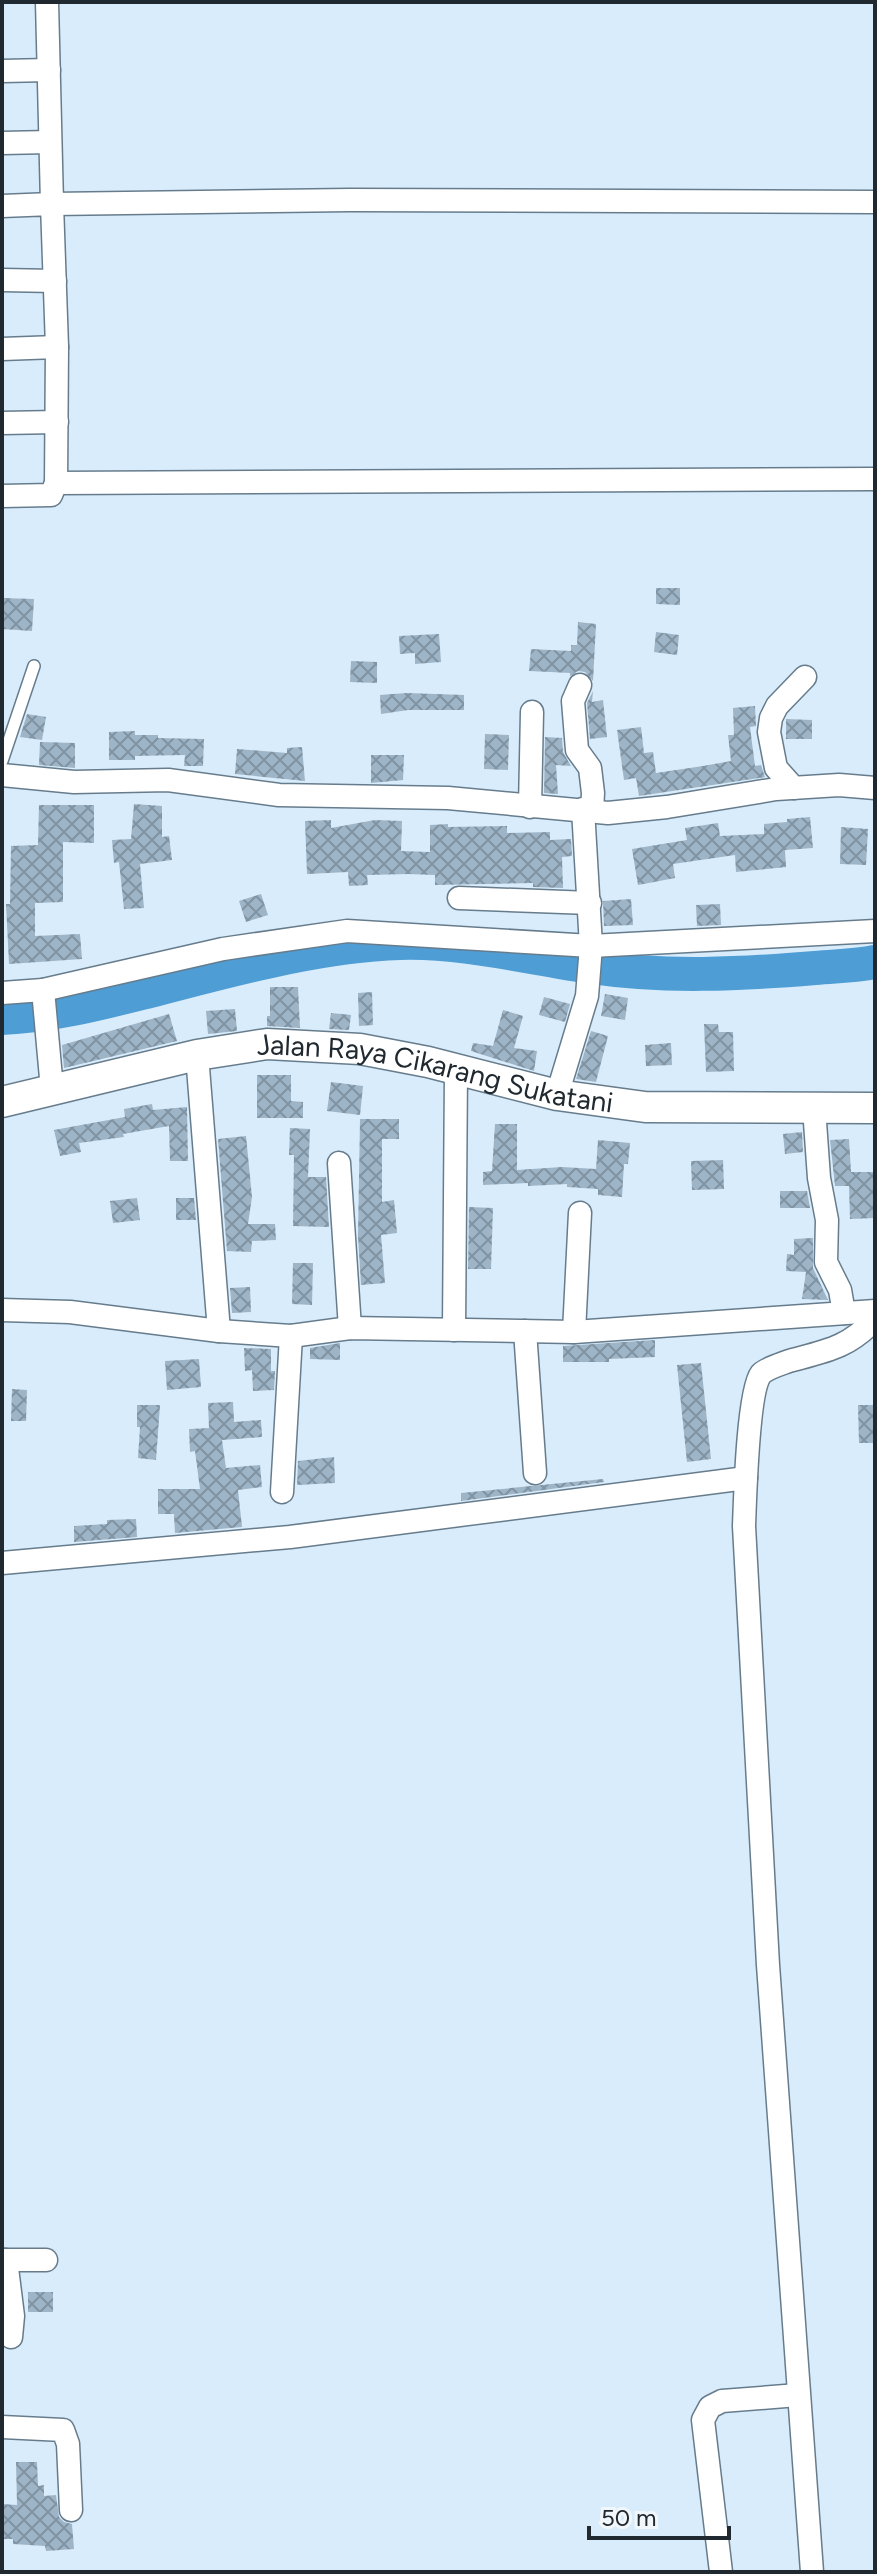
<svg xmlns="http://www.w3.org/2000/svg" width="877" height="2574" font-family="Figtree,sans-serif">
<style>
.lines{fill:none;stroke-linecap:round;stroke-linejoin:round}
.river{stroke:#4e9ed5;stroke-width:34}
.building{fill:url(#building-cross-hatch)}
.service-casing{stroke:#667c8c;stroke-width:14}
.minor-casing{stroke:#667c8c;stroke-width:25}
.secondary-casing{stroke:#667c8c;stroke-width:33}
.service{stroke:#fff;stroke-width:11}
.minor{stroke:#fff;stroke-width:22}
.secondary{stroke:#fff;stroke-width:30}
.labels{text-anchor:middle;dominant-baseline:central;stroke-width:8;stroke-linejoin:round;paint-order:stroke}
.street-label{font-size:28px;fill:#202930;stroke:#f2f7fb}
</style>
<defs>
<pattern id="building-cross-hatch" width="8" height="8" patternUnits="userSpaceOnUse" patternTransform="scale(2)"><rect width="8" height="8" fill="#9eb5c7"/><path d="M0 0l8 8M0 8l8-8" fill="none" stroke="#8093a2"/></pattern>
</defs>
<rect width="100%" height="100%" fill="#d9ecfb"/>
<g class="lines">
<path class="river" d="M2 1018C52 1016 102 1003 150 991 232 970 315 946 400 943 464 941 528 958 591 967 664 978 742 974 815 968 835 966 856 966 875 962"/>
</g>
<g class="building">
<path d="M656 588H680V605L656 604Z"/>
<path d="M2 598 34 599 32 631 2 629Z"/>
<path d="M578 622 596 624 593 681 585 672 578 671 570 676V673L529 671 531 649 571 651V645H577Z"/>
<path d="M656 632 679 635 677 655 654 652Z"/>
<path d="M439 634 441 662 415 664V653L400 654 399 636Z"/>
<path d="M351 661 377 662V683L350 682Z"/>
<path d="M593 691 592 702 603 700 607 737 590 739 587 703Z"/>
<path d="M407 693 464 695V710H408L381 714 380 695Z"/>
<path d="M755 706 756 726 750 727 755 766 761 765 765 777 639 796 636 778 624 780 617 730 641 727 644 753 653 752 656 773 703 766 731 761 728 735H734L733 708Z"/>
<path d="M27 714 46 717 42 740 20 737Z"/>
<path d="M786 719 812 720V739H786Z"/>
<path d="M135 731V735H158V738L204 739 203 766H184L185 755 135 756V760H109V732Z"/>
<path d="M485 734 509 735 508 770 484 769Z"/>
<path d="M545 737 562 738 563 752 571 766 556 765 558 794 544 793Z"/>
<path d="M40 742 75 743V768L39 765Z"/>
<path d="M302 747 305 781 235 774 237 749 287 753V748Z"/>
<path d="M371 755H404L403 780 371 783Z"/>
<path d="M134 804 162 806V837L169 836 172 860 140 864 144 908 124 909 119 862 114 863 112 840 131 839Z"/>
<path d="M39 805H94V843L63 842V902L35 903V936L80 934 82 959 9 964 6 904H10L11 846 38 845Z"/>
<path d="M810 817 813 848 785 850 786 867 736 872 735 855 673 864 675 878 638 885 632 849 687 840 685 828 718 823 720 836 764 834V824L787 822V819Z"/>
<path d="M331 820V828L375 820 402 821 401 851 430 852V825L448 824V827L507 826V833L550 832V840L571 839 572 856 562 857 563 888 533 887V883L435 885V875L408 874 367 875 368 885 349 886 348 872 307 874 305 821Z"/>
<path d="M841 827 868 829 866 865 840 864Z"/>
<path d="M261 894 268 915 246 922 239 901Z"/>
<path d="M631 899 633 925 604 926 603 901Z"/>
<path d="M720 904 721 925 697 926 696 905Z"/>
<path d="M270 987H298L300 1028 267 1026V1016H270Z"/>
<path d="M372 992 373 1025 359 1026 358 993Z"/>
<path d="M605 994 628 998 625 1020 601 1016Z"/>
<path d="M544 997 570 1004 565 1022 539 1015Z"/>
<path d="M235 1009 237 1031 208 1034 206 1011Z"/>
<path d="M503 1010 523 1016 514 1048 537 1051 534 1071 471 1051 473 1043 493 1046Z"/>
<path d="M331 1013 351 1015 349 1030 329 1029Z"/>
<path d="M169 1014 177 1041 64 1068 62 1045Z"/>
<path d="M704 1024H718L719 1032H733L734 1071 706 1072Z"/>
<path d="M591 1031 608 1036 596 1082 576 1079Z"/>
<path d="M671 1043 672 1065 646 1066 645 1045Z"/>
<path d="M257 1075H291V1101L303 1102V1118H257Z"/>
<path d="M331 1082 363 1086 360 1115 327 1111Z"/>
<path d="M152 1104 153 1110 187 1107 188 1161H170L169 1126 123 1134 124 1137 79 1143 81 1152 60 1156 54 1130 125 1117 124 1109Z"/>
<path d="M360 1119H399V1139H382V1202L394 1200 397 1233 381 1235 385 1283 361 1285 358 1236Z"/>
<path d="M495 1124H517V1170L562 1167 596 1169 598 1140 630 1143 628 1164H624L622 1197 598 1195V1189L567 1187V1184L528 1186V1183L483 1185V1172L492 1171Z"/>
<path d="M290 1128 310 1129 308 1177H326L329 1227 293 1226 294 1155H289Z"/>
<path d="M802 1132 803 1152 785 1154 783 1134Z"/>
<path d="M246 1136 252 1197 248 1224H275L276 1240 252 1241 251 1252 227 1251 218 1139Z"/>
<path d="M849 1139 851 1172H873L875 1218 850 1219 849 1186H835L830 1140Z"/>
<path d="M723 1160 724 1189 692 1190 691 1161Z"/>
<path d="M780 1191H807L810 1208H780Z"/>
<path d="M137 1198 140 1220 113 1223 110 1201Z"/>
<path d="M176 1198H194L196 1220H176Z"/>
<path d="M469 1207 493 1208 491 1269H468Z"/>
<path d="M813 1238V1268L828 1300 802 1299 806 1272 786 1271 787 1254 794 1255V1239Z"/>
<path d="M293 1263H313L312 1305 292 1304Z"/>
<path d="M250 1287 251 1312 232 1313 230 1288Z"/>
<path d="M655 1340V1357L609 1359V1362H563V1346Z"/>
<path d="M340 1343V1360L310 1359V1348Z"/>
<path d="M244 1348 271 1349V1371H275L274 1390 253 1391 252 1370 245 1371Z"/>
<path d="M199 1359 201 1387 167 1390 165 1361Z"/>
<path d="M701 1363 711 1459 687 1462 677 1365Z"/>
<path d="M12 1389 27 1390 26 1421H11Z"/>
<path d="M233 1402 234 1422 261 1420 262 1437 222 1440 226 1468 260 1465 262 1487 238 1490 242 1527 175 1533 174 1514H158V1489H200L195 1451 190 1452 189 1429 209 1428 208 1403Z"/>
<path d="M137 1405H160L156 1460 138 1458 140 1427H137Z"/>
<path d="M858 1405H875V1443H859Z"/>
<path d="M334 1457 335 1483 297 1485 298 1461Z"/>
<path d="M603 1479 604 1482 461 1501V1493Z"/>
<path d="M136 1519 137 1537 74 1542V1526L107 1524V1520Z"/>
<rect x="28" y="2292" width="25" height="20"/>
<path d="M16 2462H37L38 2486 44 2485V2496L56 2495 59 2517 64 2522 72 2524 74 2549 46 2551 45 2546 13 2544V2539H2V2504L17 2505Z"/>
</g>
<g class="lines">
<defs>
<path id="service" d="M2 761 34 666"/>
<g id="minor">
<path d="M47 2 52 204 350 200 875 202"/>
<path d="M2 71 49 70"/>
<path d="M2 143 50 142"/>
<path d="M2 206 52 204 57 347"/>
<path d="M2 280 55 281"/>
<path d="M2 349 57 347 56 483 51 495 2 496"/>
<path d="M2 423 57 422"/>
<path d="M56 483 875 479"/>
<path d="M580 685 573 701 577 750 590 768 593 793 592 811"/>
<path d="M2 775 74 782 168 780 279 795 448 798 608 813 667 807 776 789 839 785 875 788"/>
<path d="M794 788 776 768 769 732 771 718 777 706 805 677"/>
<path d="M530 807 532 712"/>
<path d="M459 898 590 903"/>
<path d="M43 990 52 1089"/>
<path d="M2 993 43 990 223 949 347 931 591 946 875 931"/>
<path d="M197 1055 219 1331"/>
<path d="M557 1095 587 996 591 946 583 809"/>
<path d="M814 1108 819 1178 827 1220 826 1262 840 1290 844 1313"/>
<path d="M339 1163 350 1328"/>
<path d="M2 1310 70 1312 219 1331 291 1336 350 1328 574 1332 875 1311"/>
<path d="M454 1330 456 1070"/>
<path d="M525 1331 535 1473"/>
<path d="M574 1332 580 1213"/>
<path d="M282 1492 291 1336"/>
<path d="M2 1563 290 1537 746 1478"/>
<path d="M2 2260H46"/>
<path d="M6 2260 13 2316 11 2337"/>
<path d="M2 2427 63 2430 68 2444 71 2510"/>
<path d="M721 2572 703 2420 710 2407 722 2401 798 2395"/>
<path d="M812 2572 768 1965 744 1526C745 1499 748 1391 761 1374 767 1368 781 1364 789 1361 826 1351 848 1348 875 1319"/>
</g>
<g id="secondary">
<path id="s1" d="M2 1102 197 1055 267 1044 360 1049 428 1062 557 1095 645 1107 875 1108"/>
</g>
</defs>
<use href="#service" class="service-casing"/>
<use href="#minor" class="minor-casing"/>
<use href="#secondary" class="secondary-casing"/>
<use href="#service" class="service"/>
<use href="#minor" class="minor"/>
<use href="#secondary" class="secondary"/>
</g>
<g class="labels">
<g class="street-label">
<text stroke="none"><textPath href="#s1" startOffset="442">Jalan Raya Cikarang Sukatani</textPath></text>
</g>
</g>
<rect width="877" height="2574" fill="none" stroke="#202930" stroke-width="8"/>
<path d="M589 2526v12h140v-12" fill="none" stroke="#202930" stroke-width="4"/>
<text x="601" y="2526" font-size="24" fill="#202930" stroke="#f2f7fb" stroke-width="6" paint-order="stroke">50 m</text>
</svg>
